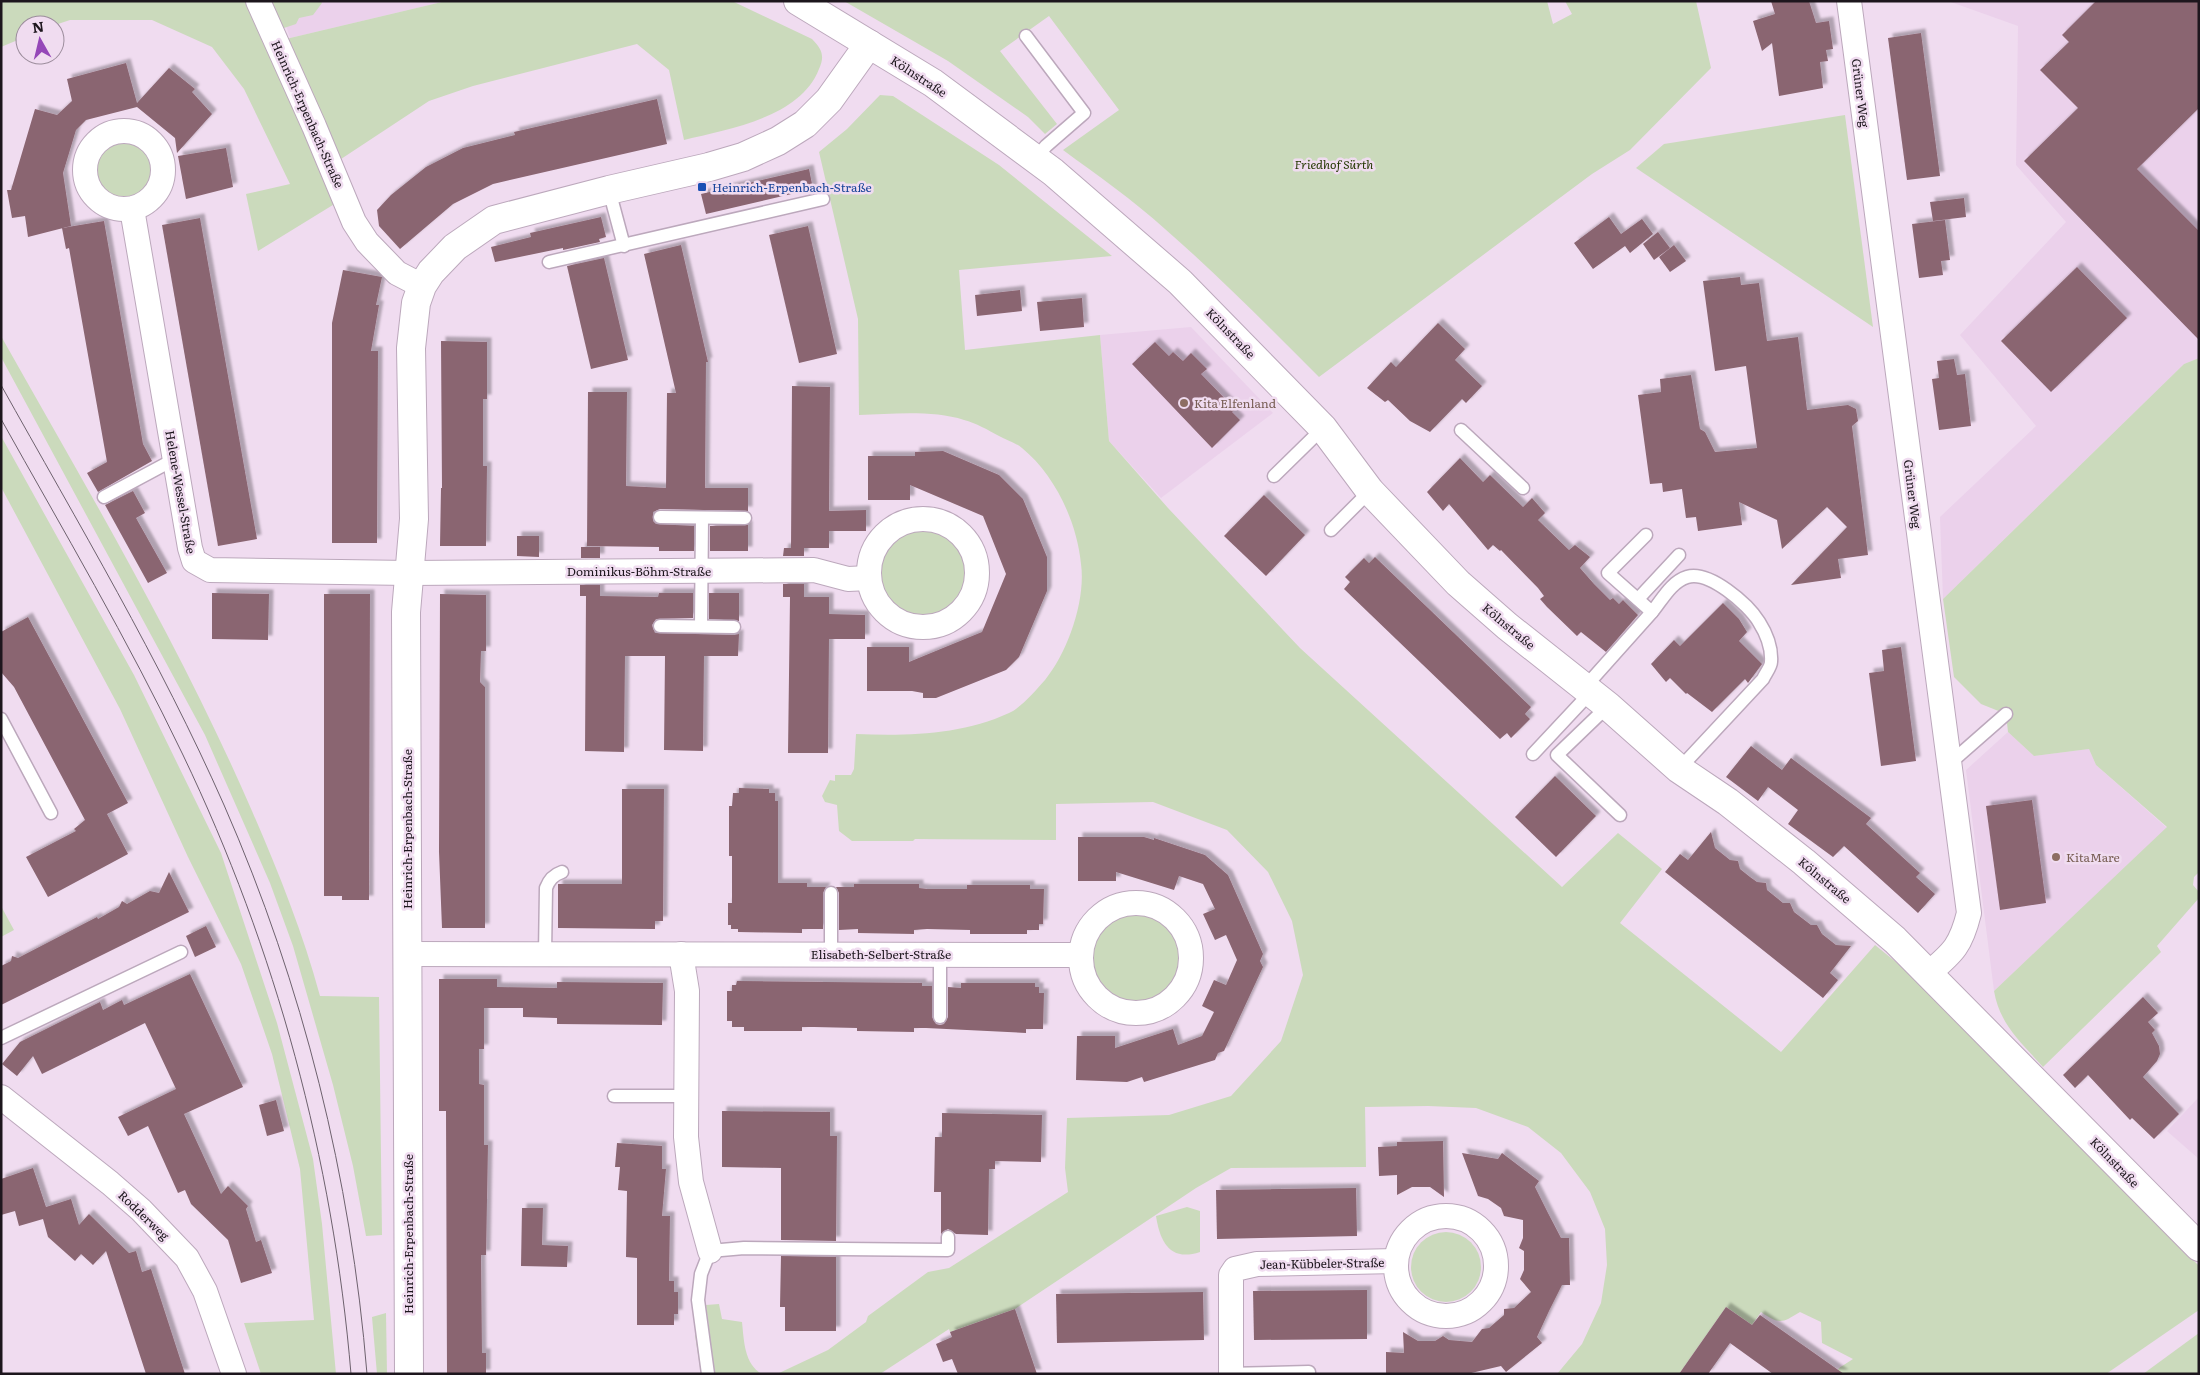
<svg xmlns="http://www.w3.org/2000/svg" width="2200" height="1375" font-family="Literata,serif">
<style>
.built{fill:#ebd1eb}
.green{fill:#cbdabc}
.building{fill:#8a6571;filter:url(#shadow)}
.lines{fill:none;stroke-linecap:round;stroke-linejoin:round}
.service-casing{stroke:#bca8bc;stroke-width:15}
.minor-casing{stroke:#bca8bc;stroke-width:26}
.tertiary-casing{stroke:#bca8bc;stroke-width:30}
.service{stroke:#fff;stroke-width:12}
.minor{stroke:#fff;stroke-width:24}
.tertiary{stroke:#fff;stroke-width:28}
.tram{stroke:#6d616d;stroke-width:1}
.transit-dot{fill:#1a4fb4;stroke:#f0dcf0;stroke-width:2}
.education-dot{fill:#8d6e63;stroke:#f0dcf0;stroke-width:2}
.labels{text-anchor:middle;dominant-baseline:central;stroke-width:5;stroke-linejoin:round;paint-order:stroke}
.street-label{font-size:12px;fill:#1d161d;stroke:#f0dcf0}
.park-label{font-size:12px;font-style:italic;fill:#243801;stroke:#f0dcf0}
.transit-label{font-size:12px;fill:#164399;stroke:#f0dcf0;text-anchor:start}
.education-label{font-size:12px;fill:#785e54;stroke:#f0dcf0;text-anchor:start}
</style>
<defs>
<filter id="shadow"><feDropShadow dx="4.5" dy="-4.5" stdDeviation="1" flood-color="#0004"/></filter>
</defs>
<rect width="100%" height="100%" fill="#f0dcf0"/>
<g class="built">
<path d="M278 1H446L290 38Z"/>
<path d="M1948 1H2199V358L2184 364 1943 599 1940 517 2036 426 1960 335 2066 222 2016 165 2018 26Z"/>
<path d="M1191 327 1273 413 1161 498 1109 441 1100 335Z"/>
<path d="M2008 732 2034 756 2089 749 2096 765 2167 828 1994 991 1966 770Z"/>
<path d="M2199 1097V1159L2167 1131Z"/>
</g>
<g class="green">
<path d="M1 1H246L267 47 290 38 446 1H732L812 39C822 49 825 56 819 69 800 118 728 129 684 140L669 70 637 44 473 86 429 101 338 161 341 200 258 251 246 194 290 184 244 89 212 47 152 20H70L55 25H25V37L1 47Z"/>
<path d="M266 1H321L322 3 313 15 299 18 296 24 278 30Z"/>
<path d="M844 1H1547L1553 24 1572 14 1565 1H1696L1711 68 1630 150 1592 174 1319 377C1269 327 1219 276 1165 229 1133 200 1097 175 1063 150L1119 110 1049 16 1000 51 1057 124 1045 134 1028 117 948 61Z"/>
<path d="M880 95 893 96 999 165 1112 256 959 270 965 350 1100 335 1109 441 1168 508 1300 648 1562 887 1618 833 1662 869 1620 923 1781 1052 1875 945 1912 975 2199 1266V1310L2106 1374H1835L1839 1368 1853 1359 1822 1343 1821 1322 1800 1312C1782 1323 1780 1325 1761 1312L1752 1325 1726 1307 1679 1374H1557L1582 1344 1601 1303 1607 1265 1605 1229 1590 1192 1561 1153 1528 1127 1476 1108 1428 1106 1365 1107 1366 1167 1231 1168 1196 1188 1015 1309 950 1332 949 1329 880 1374H777L828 1350 866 1322 868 1316 928 1272 949 1268 1068 1192 1065 1168 1067 1118 1169 1115 1231 1096 1281 1041 1303 975 1292 921 1268 872 1227 830 1153 802 1056 804V840L915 839 913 841H852L839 831 837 805 825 802 822 796 830 780 835 781V775H851L854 769 856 734C907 736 962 735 1009 713 1022 707 1035 691 1045 680 1068 652 1086 600 1081 564 1077 522 1055 475 1022 448 1016 443 1006 440 999 436 988 430 976 423 964 420 933 410 892 414 859 415L858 319 819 152 847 129Z"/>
<path d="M1845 115 1873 327 1636 168 1664 144Z"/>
<circle cx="123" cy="168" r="30"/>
<path d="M1 336C89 492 181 647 252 811 278 871 303 933 320 996L379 997 382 1235 366 1236 353 1166 333 1085 293 946 270 883 205 735 1 357Z"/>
<path d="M2199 358V872L2194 877 2193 885 2199 892V898L2157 946 2161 952 2043 1067C2021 1042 2000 1025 1994 991L2167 827 2096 765 2089 749 2034 756 2008 732 2006 714 1981 704 1954 677 1943 599 2184 364Z"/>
<path d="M1 436 134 675 221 853 277 1023 313 1159 322 1224 336 1374H261L244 1323 314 1320 300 1169 272 1054 241 964 188 857 120 709 1 487Z"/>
<circle cx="924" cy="572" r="44"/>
<path d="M1 906 14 930 1 937Z"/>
<circle cx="1135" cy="959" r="47"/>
<path d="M1187 1207 1200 1211V1252C1170 1262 1160 1242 1156 1216Z"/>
<circle cx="1446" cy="1267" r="35"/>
<path d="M719 1304 722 1319 742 1322C744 1340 744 1364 762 1374H701L695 1335 709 1327 706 1305Z"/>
<path d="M386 1313 387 1374H377L372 1317Z"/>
<path d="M2199 1333V1374H2143Z"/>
</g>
<g class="building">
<path d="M1771 1H1809L1816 23 1829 21 1833 49 1826 50 1828 61 1820 62 1823 88 1779 96 1772 43 1762 51 1753 21 1775 14Z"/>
<path d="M2096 1H2199V108L2137 169 2199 231V340L2024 161 2078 108 2040 70 2069 42 2062 35Z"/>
<path d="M1921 33 1940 176 1907 180 1888 38Z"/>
<path d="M126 63 137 103 169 68 195 89 192 92 212 114 177 153 175 138 137 107 86 120 76 130 63 173 71 226 28 237 25 216 12 218 7 190H11L35 109 57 115 72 101 67 79Z"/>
<path d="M657 99 667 144 493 184 453 204 400 249 379 226 377 210 391 195 426 167 463 148 515 135 514 132Z"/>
<path d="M226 148 233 187 186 199 178 156Z"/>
<path d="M809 169 813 189 706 214 701 194Z"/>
<path d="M1964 198 1966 217 1933 221 1930 202Z"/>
<path d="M601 217 606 237 599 239 600 242 563 250V248L495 262 491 247 531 237 530 233Z"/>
<path d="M1609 217 1621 234 1642 219 1653 234 1630 253 1625 246 1593 269 1574 243Z"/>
<path d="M200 218 257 539 218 546 162 225Z"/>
<path d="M1945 220 1950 260 1941 261 1943 275 1919 278 1912 224Z"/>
<path d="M104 221 143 444 152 461 98 492 87 473 107 462 69 248 66 249 62 228Z"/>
<path d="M808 226 837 354 799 363 769 235Z"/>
<path d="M1658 232 1670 248 1654 260 1643 244Z"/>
<path d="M681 245 708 362H706L705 488H748V511L660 509 653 512V521L656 524 694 526V551H659V547L587 546 588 392H627L626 486 666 488 667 393H676L644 254Z"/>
<path d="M1674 245 1686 261 1670 272 1659 257Z"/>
<path d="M604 258 628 360 591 369 567 266Z"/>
<path d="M2077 267 2127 318 2051 392 2001 341Z"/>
<path d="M343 270 382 277 376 305H379L371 351H378L377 543H332V323Z"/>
<path d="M1740 277 1741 285 1759 283 1767 341 1798 337 1807 410 1848 405 1856 409 1858 421 1852 426 1868 555 1838 559 1841 578 1791 585 1847 527 1827 507 1782 549 1777 520 1739 502 1742 525 1698 531 1696 517 1686 518 1682 489 1663 492 1662 483 1650 484 1638 395 1661 392 1660 379 1691 375 1700 429 1705 432 1715 452 1757 448 1746 366 1715 371 1703 281Z"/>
<path d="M1020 290 1022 311 977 316 975 295Z"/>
<path d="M1082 298 1084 327 1040 331 1037 302Z"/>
<path d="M1438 323 1465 349 1455 360 1482 386 1466 403 1462 399 1430 432 1410 421 1388 400 1385 402 1367 388 1391 362 1396 367Z"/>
<path d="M441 341 487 342V399H483V466H487L486 546H440L441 488H442Z"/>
<path d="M1155 342 1169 356 1173 352 1183 361 1191 353 1207 369 1201 374 1235 409 1232 412 1240 420 1212 448 1132 364Z"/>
<path d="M1954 359 1957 375 1965 374 1971 426 1939 430 1932 379 1939 378 1937 361Z"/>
<path d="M792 386 830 387 829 511 866 510V531H829V548H804V556H783L784 548H791Z"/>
<path d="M943 451 999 475 1023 499 1047 557V591L1019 657 1006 670 936 698H923V693L912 691H867V647H909V662L982 632 1006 574 983 516 910 485V500H868V456H915V452Z"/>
<path d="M1460 458 1483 482 1490 475 1523 507 1532 498 1545 513 1538 520 1569 550 1575 545 1590 557 1580 568 1594 584 1610 600 1613 598 1619 604 1623 600 1638 615 1606 652 1581 632 1577 636 1547 607 1540 599 1544 596 1538 588 1501 550 1500 551 1493 545 1488 550 1449 504 1443 511 1427 492Z"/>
<path d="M133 491 145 513 136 518 167 573 148 583 105 505Z"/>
<path d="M1264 495 1305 535 1266 576 1224 536Z"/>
<path d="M748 525V551H710V526Z"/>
<path d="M517 536H539V557L517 556Z"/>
<rect x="581" y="547" width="19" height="11"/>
<path d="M1375 557 1531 707 1525 714 1530 719 1511 738 1507 733 1500 739 1344 589 1350 582 1345 577 1364 558 1369 563Z"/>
<path d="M783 584H804V597H829V614L865 615V639H829L828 753H788L790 597H783Z"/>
<path d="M580 585H600V596L658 597 659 593H693V618L656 619 652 625 655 633 734 635 739 634 738 656H704L703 751 664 750 665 656H625L624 752 585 751 586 596H580Z"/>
<path d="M212 593 269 594 268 640 212 639Z"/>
<path d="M709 593H739V621L709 619Z"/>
<path d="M324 594H370L369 900H342V896H324Z"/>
<path d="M440 594 486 595V651H481L480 682 485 687V928H442L439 852Z"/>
<path d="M1723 603 1739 619 1747 632 1739 641 1762 664 1748 683 1745 679 1712 712 1687 693 1686 694 1670 678 1666 682 1651 664 1674 640 1680 646Z"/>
<path d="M28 617 128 803 107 814 128 854 48 897 26 857 76 831 74 829 85 820 14 687 1 672V632Z"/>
<path d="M1901 647 1916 761 1881 766 1869 673 1884 671 1882 650Z"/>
<path d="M1751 746 1782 770 1791 758 1871 818 1866 824 1920 873 1916 877 1935 894 1918 913 1844 846 1833 857 1788 824 1798 810 1768 787 1758 801 1726 777Z"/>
<path d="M1555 776 1596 816 1556 857 1515 817Z"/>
<path d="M739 788 769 789V793H775V801H778V883H807V887H826L823 893V929H802V933L738 932V929H731V925H728V903H732V856H729V806H732L733 793H739Z"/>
<path d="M622 789H664L663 921H655V929L558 928V884H622Z"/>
<path d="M2032 800 2046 903 2000 910 1986 806Z"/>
<path d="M1711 832 1715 848 1730 860 1738 861 1740 869 1750 877 1757 882 1766 883 1767 890 1783 903H1790L1794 912 1811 925H1817L1822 934 1836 945 1851 946 1830 973 1838 980 1823 998 1665 872 1680 854 1688 860Z"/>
<path d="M1078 837H1144L1154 840V838L1205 855 1228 875 1263 954 1260 961 1263 967 1224 1051 1218 1053 1215 1060 1144 1082 1142 1077 1127 1082 1076 1080 1077 1036H1115V1048L1173 1029 1178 1045 1202 1036 1214 1012 1202 1006 1214 980 1226 985 1237 960 1226 935 1215 940 1203 914 1215 909 1203 884 1179 876 1174 890 1116 872V881H1078Z"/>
<path d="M169 872 189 912 1 1005V966L11 961 12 956 18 958 97 917 98 919 119 907 122 901 127 904 150 891 159 893Z"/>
<path d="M854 884H919V888L927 889H967V885H1030V889H1044L1043 924H1039V930H1027V934H970V930L927 929 914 930V934L858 933V929L839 930V893L836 887H854Z"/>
<path d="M206 926 216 947 195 957 186 936Z"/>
<path d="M190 974 243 1087 184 1114 221 1194 228 1186 248 1206 246 1209 256 1242 261 1240 272 1273 241 1283 228 1240 191 1204 185 1190 178 1193 148 1126 128 1136 118 1117 176 1089 145 1023 42 1074 33 1056 17 1076 2 1064 20 1042 100 1002 103 1010 122 1000 124 1005Z"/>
<path d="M439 979H497V987L557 988V982L663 983 662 1025 557 1024V1018L523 1017V1008H484V1049H479V1084L484 1085V1145H488L486 1255H481L482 1353H486V1374H447L446 1111H439Z"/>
<path d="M737 981 922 983V986H932V1017L936 1024 940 1025 944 1024 948 1017V987L961 988V983H1035V987H1039V993H1044L1043 1029H1026V1033L926 1028H914V1032L857 1031V1028L814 1027H802V1031H744V1027H732V1021H727V991H732V985H736Z"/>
<path d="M2143 997 2158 1013 2148 1022 2155 1030 2152 1033 2159 1046 2160 1054 2157 1061 2143 1077 2179 1114 2154 1139 2132 1118 2130 1120 2088 1075 2075 1088 2063 1075Z"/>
<path d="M276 1100 284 1131 267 1136 259 1105Z"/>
<path d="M722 1111 830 1112V1136H837L836 1241 781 1240V1168L722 1167Z"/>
<path d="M942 1113 1042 1115 1041 1162 995 1161V1169H989L988 1235 956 1234 948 1229 941 1234V1192H934L935 1137H942Z"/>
<path d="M1443 1141 1444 1197 1430 1187H1412L1397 1195V1175L1379 1176 1378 1147 1397 1146V1142Z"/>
<path d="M617 1143 662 1146V1169H666L662 1216H670L669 1281H674V1292H678V1314H674V1325H637V1258L626 1257 627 1191 618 1190 620 1167H615Z"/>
<path d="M1462 1153 1498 1159 1502 1153 1539 1181 1535 1187 1548 1213 1561 1238H1569L1570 1285H1562L1549 1311 1537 1337 1542 1343 1506 1372 1501 1366 1467 1374H1386V1352L1404 1353 1403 1332 1418 1341H1435L1443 1336 1449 1340 1472 1342 1482 1329 1489 1328 1504 1315V1309L1514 1308 1531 1292 1520 1279 1524 1270V1251L1519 1248 1523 1238V1220L1504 1216 1501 1208 1488 1199 1478 1196Z"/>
<path d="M33 1168 46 1207 71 1199 79 1225 89 1214 129 1253 136 1251 142 1272 151 1269 185 1374H146L106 1251 93 1265 81 1254 75 1261 48 1237 43 1219 19 1226 15 1211 1 1215V1179Z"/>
<path d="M1356 1188 1357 1236 1217 1239 1216 1190Z"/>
<path d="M522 1208H543L542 1245 568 1246 567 1267 521 1266Z"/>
<path d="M781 1256 836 1257V1331H785V1307H780Z"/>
<path d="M1367 1290V1339L1254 1340 1253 1291Z"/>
<path d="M1203 1292 1204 1340 1057 1343 1056 1294Z"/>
<path d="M1726 1307 1752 1325 1760 1315 1844 1374H1773L1730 1343 1708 1374H1679Z"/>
<path d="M1015 1309 1037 1374H958L952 1359 943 1362 936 1344 952 1337 950 1332Z"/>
</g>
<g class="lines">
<defs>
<g id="service">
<path d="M1026 36 1084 113 1046 146 1035 159"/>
<path d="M609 190 624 246"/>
<path d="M549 262 823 199"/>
<path d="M1461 430 1523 488"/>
<path d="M1274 476 1323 428"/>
<path d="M104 497 175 459"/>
<path d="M660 517 745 518"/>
<path d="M1331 530 1370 491"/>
<path d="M1638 599 1679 555"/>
<path d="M1652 612C1662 600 1671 582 1687 577 1709 570 1748 604 1759 622 1766 633 1772 648 1771 662 1771 667 1765 674 1763 679L1679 769"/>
<path d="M660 626 734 627"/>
<path d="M701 626 702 518"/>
<path d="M1585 687 1652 612 1608 573 1646 535"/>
<path d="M1608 706 1557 755 1620 815"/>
<path d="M1 719 51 813"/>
<path d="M1533 754 1591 692"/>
<path d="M1949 764 2006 714"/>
<path d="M831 893V954"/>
<path d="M545 954 546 888C549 880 553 875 562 872"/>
<path d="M940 954V1017"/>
<path d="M1 1038 181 952"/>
<path d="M614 1096H686"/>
<path d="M708 1374 698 1300 701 1274 710 1251 744 1248 948 1250V1237"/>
<path d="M1226 1374 1309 1372"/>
</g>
<g id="minor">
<path d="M258 1 314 126 354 222 367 242 397 273 422 286"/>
<path d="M1849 1 1969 913C1961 945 1954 952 1929 973"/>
<circle cx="124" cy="170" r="39"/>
<path d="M132 209 190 548 194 561 210 570 409 573 814 570 848 579 869 578"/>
<circle cx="923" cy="573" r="54"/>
<circle cx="1136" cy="958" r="55"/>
<path d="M408 954 1080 955"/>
<path d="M681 954 687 991 686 1137 691 1182 710 1251"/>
<path d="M1 1097 110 1183 141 1210 187 1258 205 1291 234 1374"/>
<circle cx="1446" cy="1266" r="50"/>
<path d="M1231 1374V1275L1235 1269 1257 1264 1396 1261"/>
</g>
<g id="tertiary">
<path d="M798 1 933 83 1053 172 1180 282 1323 428 1370 491 1458 583 1507 626 1608 706 1679 769 1728 802 1804 862 1895 940 2199 1247"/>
<path d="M409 1374 406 612 414 519 411 348 416 303 422 286 431 272 455 247 494 220 609 190 709 167 743 157 778 141 805 124 829 100 869 44"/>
</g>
</defs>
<use href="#service" class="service-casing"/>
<use href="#minor" class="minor-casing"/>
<use href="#tertiary" class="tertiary-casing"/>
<use href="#service" class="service"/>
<use href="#minor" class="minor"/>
<use href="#tertiary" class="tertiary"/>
<g class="tram">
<path d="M1 385C78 523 160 660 224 805 303 985 351 1178 367 1374"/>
<path d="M1 419C63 530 128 640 183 755 276 949 333 1159 351 1374"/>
</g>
</g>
<rect class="transit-dot" x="697" y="182" width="10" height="10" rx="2.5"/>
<g class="education-dot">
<circle cx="1184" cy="403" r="5"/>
<circle cx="2056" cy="857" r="5"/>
</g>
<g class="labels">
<g class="street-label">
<text transform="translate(919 76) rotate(33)">Kölnstraße</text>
<text transform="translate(1861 93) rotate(83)">Grüner Weg</text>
<text transform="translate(308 114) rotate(66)">Heinrich-Erpenbach-Straße</text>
<text transform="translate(1231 333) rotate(46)">Kölnstraße</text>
<text transform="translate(181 492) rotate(80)">Helene-Wessel-Straße</text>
<text transform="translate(1913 494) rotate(83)">Grüner Weg</text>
<text x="639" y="571">Dominikus-Böhm-Straße</text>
<text transform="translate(1509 626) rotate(40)">Kölnstraße</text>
<text transform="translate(407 829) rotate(-90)">Heinrich-Erpenbach-Straße</text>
<text transform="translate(1825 880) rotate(40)">Kölnstraße</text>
<text x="881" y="954">Elisabeth-Selbert-Straße</text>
<text transform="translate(2115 1162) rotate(46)">Kölnstraße</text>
<text transform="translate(144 1215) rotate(44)">Rodderweg</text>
<text transform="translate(408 1234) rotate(-90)">Heinrich-Erpenbach-Straße</text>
<text transform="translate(1322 1263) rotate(-1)">Jean-Kübbeler-Straße</text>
</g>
<g class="park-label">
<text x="1334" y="164">Friedhof Sürth</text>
</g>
<g class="transit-label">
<text x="712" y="187">Heinrich-Erpenbach-Straße</text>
</g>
<g class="education-label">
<text x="1194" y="403">Kita Elfenland</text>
<text x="2066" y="857">KitaMare</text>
</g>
</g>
<rect width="2200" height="1375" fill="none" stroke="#1d161d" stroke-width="5"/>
<g transform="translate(40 40) rotate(352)"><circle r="24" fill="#f0dcf0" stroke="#9c8d9c"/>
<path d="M0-4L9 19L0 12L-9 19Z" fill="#9547b8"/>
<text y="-8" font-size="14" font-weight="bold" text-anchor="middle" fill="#1d161d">N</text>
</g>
</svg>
